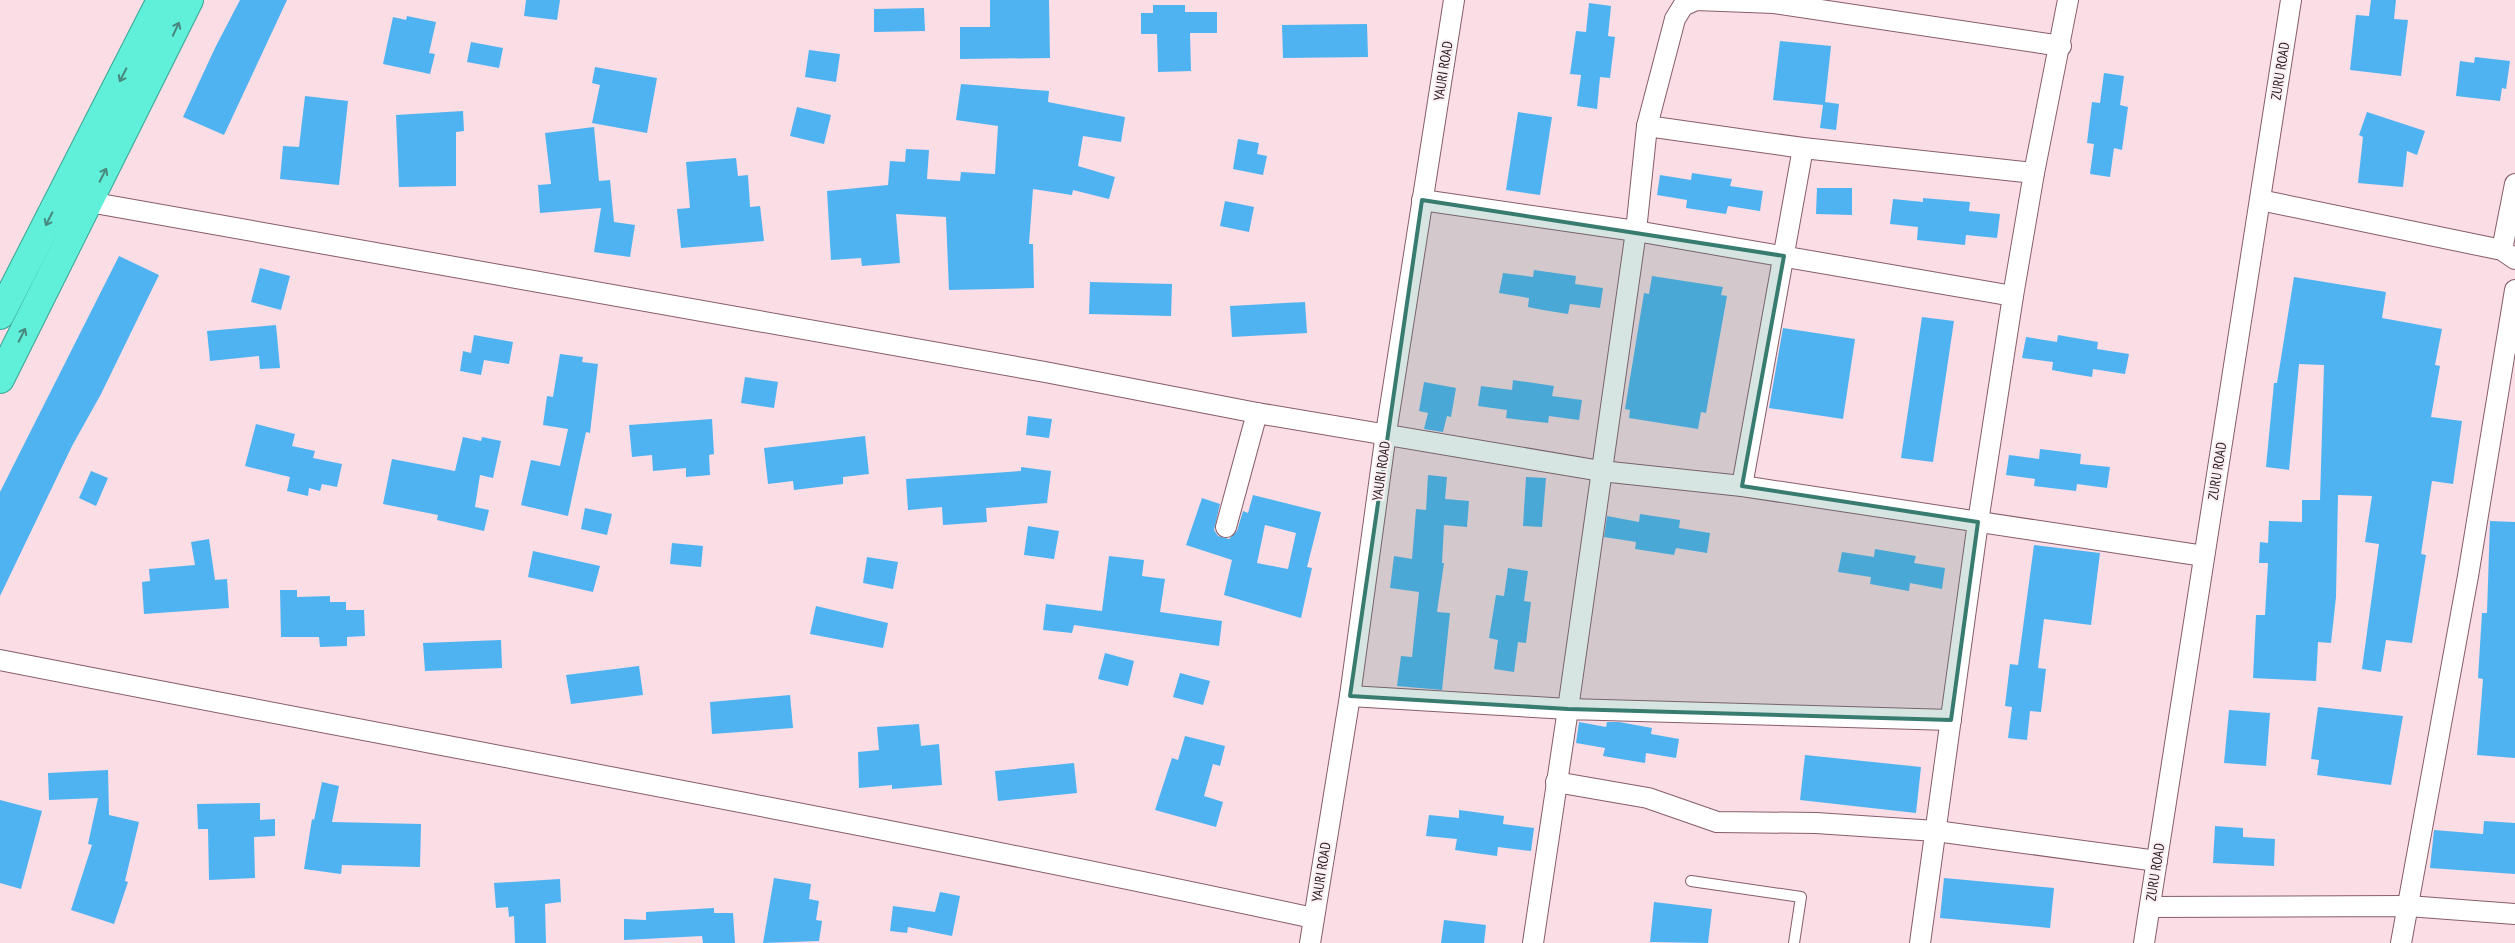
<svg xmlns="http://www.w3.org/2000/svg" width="2515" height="943" font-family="'PT Sans Narrow',sans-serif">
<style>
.building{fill:#4fb3f1;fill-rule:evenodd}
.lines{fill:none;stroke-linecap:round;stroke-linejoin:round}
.service-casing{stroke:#875d6a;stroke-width:12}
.minor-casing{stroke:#875d6a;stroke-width:22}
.trunk-casing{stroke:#36a493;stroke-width:30}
.service{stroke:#fff;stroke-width:10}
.minor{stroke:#fff;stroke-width:20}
.trunk{stroke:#60efd8;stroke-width:28}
.oneway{stroke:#49887f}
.marked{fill:#387c6f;fill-opacity:0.2;stroke:#387c6f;stroke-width:4;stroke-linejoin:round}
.labels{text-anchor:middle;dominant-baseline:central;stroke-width:4.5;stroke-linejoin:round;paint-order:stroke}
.street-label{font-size:14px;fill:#322026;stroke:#faf0f3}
</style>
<rect width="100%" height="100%" fill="#fadde5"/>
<g class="building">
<path d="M240 0H287L224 135 183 117 215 48Z"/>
<path d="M526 0H560L557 20 524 16Z"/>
<path d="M990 0H1049L1050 58 960 59V27H990Z"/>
<path d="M2371 0H2396L2394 19 2408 20 2401 76 2350 70 2356 15 2369 16Z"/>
<path d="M1589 3 1611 6 1608 36 1615 37 1610 78 1600 77 1597 109 1577 106 1581 75 1570 74 1576 31 1586 32Z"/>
<path d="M1153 5H1185V12H1217V33H1190L1191 71 1158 72 1157 34H1141V13H1153Z"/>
<path d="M924 8 925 31 874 32V9Z"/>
<path d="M407 16 436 22 429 53 435 54 430 74 383 64 393 17 406 20Z"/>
<path d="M1367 24 1368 57 1283 58 1282 25Z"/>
<path d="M1780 41 1831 46 1825 102 1839 104 1836 130 1820 128 1823 105 1773 100Z"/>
<path d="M471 42 503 48 499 68 467 62Z"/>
<path d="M809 50 840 54 836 82 805 77Z"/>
<path d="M2475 57 2510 61 2506 89 2502 88 2500 101 2456 96 2460 61 2474 63Z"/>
<path d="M595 67 657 78 647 133 592 123 600 85 592 83Z"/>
<path d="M2104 73 2124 76 2120 105 2128 107 2122 150 2114 148 2110 177 2090 174 2094 144 2087 143 2092 102 2100 103Z"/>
<path d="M961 84 1049 91 1048 102 1125 117 1121 142 1083 136 1078 166 1115 177 1109 199 1073 190 1072 195 1033 189 1029 244H1033L1034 288 949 290 946 217 896 214 900 263 862 266 861 258 831 260 827 191 888 185 890 161 905 162 906 149 929 150 927 179 960 181 961 172 995 174 998 126 956 120Z"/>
<path d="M305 96 348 101 339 185 280 179 283 146 299 147Z"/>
<path d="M797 107 831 115 824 144 790 136Z"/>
<path d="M463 111 464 131 456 132V186L399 187 396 115Z"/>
<path d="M1518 112 1552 117 1540 195 1506 190Z"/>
<path d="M2367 112 2425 131 2417 155 2407 151 2403 187 2358 183 2363 137 2359 135Z"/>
<path d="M594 127 599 181 610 180 614 222 635 225 630 257 594 252 601 208 540 213 538 185 551 184 545 133Z"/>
<path d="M1238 139 1259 143 1257 154 1267 156 1263 175 1233 169Z"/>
<path d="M736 158 738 176 748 175 750 207 760 206 764 241 681 248 677 209 690 208 686 162Z"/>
<path d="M1692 173 1732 179 1730 186 1763 191 1760 211 1728 206 1726 214 1686 208 1687 200 1657 195 1660 175 1691 180Z"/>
<path d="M1817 188H1852V215L1816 214Z"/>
<path d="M1923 198 1970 202 1969 211 2000 214 1997 238 1966 235 1965 245 1917 240 1918 227 1890 224 1893 199 1923 202Z"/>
<path d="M1225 201 1254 207 1249 232 1220 226Z"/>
<path d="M119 256 159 275 101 394 72 446 0 596V492Z"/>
<path d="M260 268 290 276 281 310 251 302Z"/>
<path d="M1534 270 1576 276 1575 284 1603 288 1600 308 1570 304 1568 314 1543 310 1528 307 1529 298 1499 293 1503 273 1533 277Z"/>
<path d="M1652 276 1723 287 1721 295 1727 296 1706 413 1701 412 1698 429 1629 418 1630 410 1625 409 1644 293 1649 294Z"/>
<path d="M2294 277 2386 292 2382 318 2442 329 2435 365 2440 366 2431 417 2462 421 2453 484 2432 481 2421 554 2426 555 2412 643 2386 640 2381 672 2362 669 2379 544 2365 542 2372 496 2338 495 2336 597 2331 643 2318 642 2316 681 2253 678 2256 615H2265L2268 563H2259L2260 542 2268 543 2269 521 2302 522V500H2320L2324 365 2299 364 2289 470 2266 467 2274 383H2277Z"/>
<path d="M1090 282 1172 284 1171 316 1089 314Z"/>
<path d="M1305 302 1307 333 1232 337 1230 306Z"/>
<path d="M1922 317 1954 321 1933 462 1901 458Z"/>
<path d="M276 325 280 368 260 369 259 356 210 361 207 331Z"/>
<path d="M1783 328 1855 339 1843 419 1769 408Z"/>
<path d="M474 335 513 342 509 364 484 360 481 375 460 371 463 351 471 353Z"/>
<path d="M2058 335 2098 342 2097 349 2129 354 2125 374 2093 369 2092 377 2068 373 2052 370 2053 362 2022 358 2026 337 2057 342Z"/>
<path d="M560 354 583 357 582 362 598 364 590 433 586 432 568 516 521 505 531 460 560 466 568 429 543 425 547 396 553 397Z"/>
<path d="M745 377 778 382 774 408 741 403Z"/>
<path d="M1513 380 1554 386 1552 396 1582 400 1579 420 1549 416 1548 423 1506 418 1507 410 1478 406 1481 386 1512 390Z"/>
<path d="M1424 382 1456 388 1451 417 1447 416 1443 432 1424 429 1428 413 1419 411Z"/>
<path d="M1028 416 1052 419 1049 438 1026 435Z"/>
<path d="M712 419 714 454 709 455 710 475 686 477V468L653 471 652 455 632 457 629 425Z"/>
<path d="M256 424 295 434 292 446 315 451 313 458 342 464 337 487 322 484 320 491 309 488 308 496 287 491 290 477 245 466Z"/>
<path d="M865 436 869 474 843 477V484L794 490 793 481 768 484 764 448Z"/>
<path d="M463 437 481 441 482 437 501 441 493 478 480 475 475 507 489 510 484 531 437 520 438 515 383 504 392 459 455 471Z"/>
<path d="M2040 449 2081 454 2080 464 2110 467 2107 488 2077 484 2076 491 2034 486 2035 479 2006 475 2009 455 2039 459Z"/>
<path d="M1021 467 1051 471 1047 503 986 508 987 522 943 525 942 507 908 510 906 479 1021 471Z"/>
<path d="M91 471 108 478 96 506 79 498Z"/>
<path d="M1428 475 1447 477 1445 499 1469 501 1467 527 1444 525 1442 563H1444L1437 612 1450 613 1442 690 1397 686 1401 656 1412 657 1419 592 1390 588 1394 556 1412 559 1416 509 1426 510Z"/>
<path d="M1526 477 1546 478 1542 527 1523 526Z"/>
<path d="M1253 495 1321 512 1307 567 1312 568 1301 618 1224 595 1232 560 1186 545 1202 498 1220 504 1214 530 1218 536 1229 539 1237 531 1243 511 1248 513ZM1265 525 1296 533 1288 569 1257 563Z"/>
<path d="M585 508 612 514 607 535 581 529Z"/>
<path d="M1640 514 1680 520 1679 528 1710 533 1707 553 1676 548 1674 555 1635 549 1636 542 1604 537 1607 516 1639 522Z"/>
<path d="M2490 521 2515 522V758L2477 755 2483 679 2478 678 2482 613H2487Z"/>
<path d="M1028 526 1059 531 1054 559 1024 555Z"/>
<path d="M209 539 215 580 227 579 229 608 144 614 142 582 150 581 149 569 195 565 191 542Z"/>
<path d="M672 543 703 546 701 567 670 564Z"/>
<path d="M2034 545 2100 553 2091 625 2044 619 2038 668 2046 669 2041 712 2030 711 2027 740 2008 738 2012 707 2005 706 2010 664 2018 665Z"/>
<path d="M1875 549 1916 556 1914 563 1945 568 1942 589 1910 583 1909 591 1870 584 1871 577 1838 572 1842 552 1874 557Z"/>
<path d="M533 551 600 566 593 592 528 577Z"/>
<path d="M1109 556 1144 560 1142 576 1165 579 1160 612 1222 621 1219 646 1074 625 1072 633 1043 630 1046 604 1102 611Z"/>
<path d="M867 557 898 562 893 589 863 583Z"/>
<path d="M1508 568 1528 571 1524 601 1531 602 1526 643 1518 642 1514 672 1494 669 1498 640 1489 638 1496 595 1504 596Z"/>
<path d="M280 590H297V597L330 596V602H346V610H364L365 636 347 637V646L320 647 319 637H281Z"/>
<path d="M816 606 888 623 883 648 810 634Z"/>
<path d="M501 640 502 668 425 671 423 643Z"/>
<path d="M1105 653 1134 661 1128 686 1098 679Z"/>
<path d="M639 666 643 695 571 704 566 675Z"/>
<path d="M1180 673 1210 681 1203 705 1173 697Z"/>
<path d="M790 695 793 728 712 734 710 702Z"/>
<path d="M2318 707 2403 716 2391 785 2317 775 2319 760 2311 759Z"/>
<path d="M2229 710 2270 713 2266 766 2224 763Z"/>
<path d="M1579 722 1606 727 1607 722H1619L1652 728 1651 734 1679 739 1676 758 1646 753 1645 763 1603 756 1605 748 1576 743Z"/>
<path d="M919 724 921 746 939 744 942 785 892 789V785L859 788 858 752 879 750 877 727Z"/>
<path d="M1185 736 1225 746 1220 766 1213 764 1204 796 1223 802 1216 827 1155 810 1172 758 1178 760Z"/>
<path d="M1805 755 1921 767 1916 813 1800 800Z"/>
<path d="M1074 763 1077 793 998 801 995 771Z"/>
<path d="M108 770 109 815 139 822 125 881 128 882 114 924 71 910 92 845 88 844 98 798 49 800 48 773Z"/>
<path d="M322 782 339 786 332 822 421 824 420 867 342 865 341 874 304 869 312 819 314 820Z"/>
<path d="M0 800 42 811 21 889 0 883Z"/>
<path d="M260 803V820L275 819V836L254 837 255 878 209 880 208 829H198L197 804Z"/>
<path d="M1459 810 1504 816 1503 824 1534 828 1531 851 1498 847 1497 856 1475 853 1455 850 1457 839 1426 836 1429 815 1459 818Z"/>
<path d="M2484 821 2515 823V874L2430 868 2434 830 2483 834Z"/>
<path d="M2215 826 2243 828V837L2275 839 2274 866 2213 863Z"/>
<path d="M774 878 811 884 809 899 819 901 816 920 822 921 819 941 763 943Z"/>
<path d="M1944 878 2054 888 2050 928 1940 918Z"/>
<path d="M560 879 561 902 545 904 546 943H515L514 916 509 917 508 907 496 908 494 883Z"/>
<path d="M940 892 960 896 952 936 908 927 907 933 890 931 893 906 935 912Z"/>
<path d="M1654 902 1712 909 1708 943 1650 942Z"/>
<path d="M714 908V913H733L735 943H703L702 936 624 940V919L646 920V912Z"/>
<path d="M1444 920 1486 925 1484 943H1441Z"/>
</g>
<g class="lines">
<defs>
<path id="service" d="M1691 881 1801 897 1794 943"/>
<g id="minor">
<path d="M1647 126 1803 148 2034 173"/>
<path d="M1422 200 1636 231 2013 296 2034 173 2068 0"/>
<path d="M2260 200 2502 250 2515 259"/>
<path d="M89 202 1045 372 1257 413 1601 471 1742 486 2204 556"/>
<path d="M2502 250 2515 184"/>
<path d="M1742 486 1803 148"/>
<path d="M1226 527 1257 413"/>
<path d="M0 660C438 746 877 824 1313 918"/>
<path d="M1350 696 1568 709 1636 231 1647 126 1675 19 1683 6 1696 0 1774 3 2061 46"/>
<path d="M1556 782 1648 798 1717 822 1816 823 1936 831 2157 861"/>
<path d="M2150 907 2408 906 2515 914"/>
<path d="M1310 943 1350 696 1386 433 1454 0"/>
<path d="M1533 943 1568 709 1951 720"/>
<path d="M1920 943 1978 522 2013 296"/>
<path d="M2144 943 2291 0"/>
<path d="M2401 943 2468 576 2515 290"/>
</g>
<g id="trunk">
<path d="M0 315 161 0"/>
<path d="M0 379 189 0"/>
</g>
</defs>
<use href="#service" class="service-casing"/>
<use href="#minor" class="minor-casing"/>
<use href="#trunk" class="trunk-casing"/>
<use href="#service" class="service"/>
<use href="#minor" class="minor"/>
<use href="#trunk" class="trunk"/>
</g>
<defs><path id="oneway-shaft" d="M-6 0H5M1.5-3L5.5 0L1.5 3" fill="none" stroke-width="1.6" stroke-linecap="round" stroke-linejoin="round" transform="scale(1.25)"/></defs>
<g class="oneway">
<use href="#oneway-shaft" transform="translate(176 29) rotate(-65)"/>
<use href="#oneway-shaft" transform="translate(123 75) rotate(117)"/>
<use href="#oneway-shaft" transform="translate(103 175) rotate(-63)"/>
<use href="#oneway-shaft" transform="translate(49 219) rotate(117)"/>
<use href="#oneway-shaft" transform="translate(22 335) rotate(-63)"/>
</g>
<path class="marked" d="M1422 200 1784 256 1742 486 1978 522 1951 720 1568 709 1350 696Z"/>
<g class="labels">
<g class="street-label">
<text transform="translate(1443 71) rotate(-81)">YAURI ROAD</text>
<text transform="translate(2280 71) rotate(-81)">ZURU ROAD</text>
<text transform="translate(1381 471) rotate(-82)">YAURI ROAD</text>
<text transform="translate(2217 471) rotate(-81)">ZURU ROAD</text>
<text transform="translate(1321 872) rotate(-81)">YAURI ROAD</text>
<text transform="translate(2155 872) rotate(-81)">ZURU ROAD</text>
</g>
</g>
</svg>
